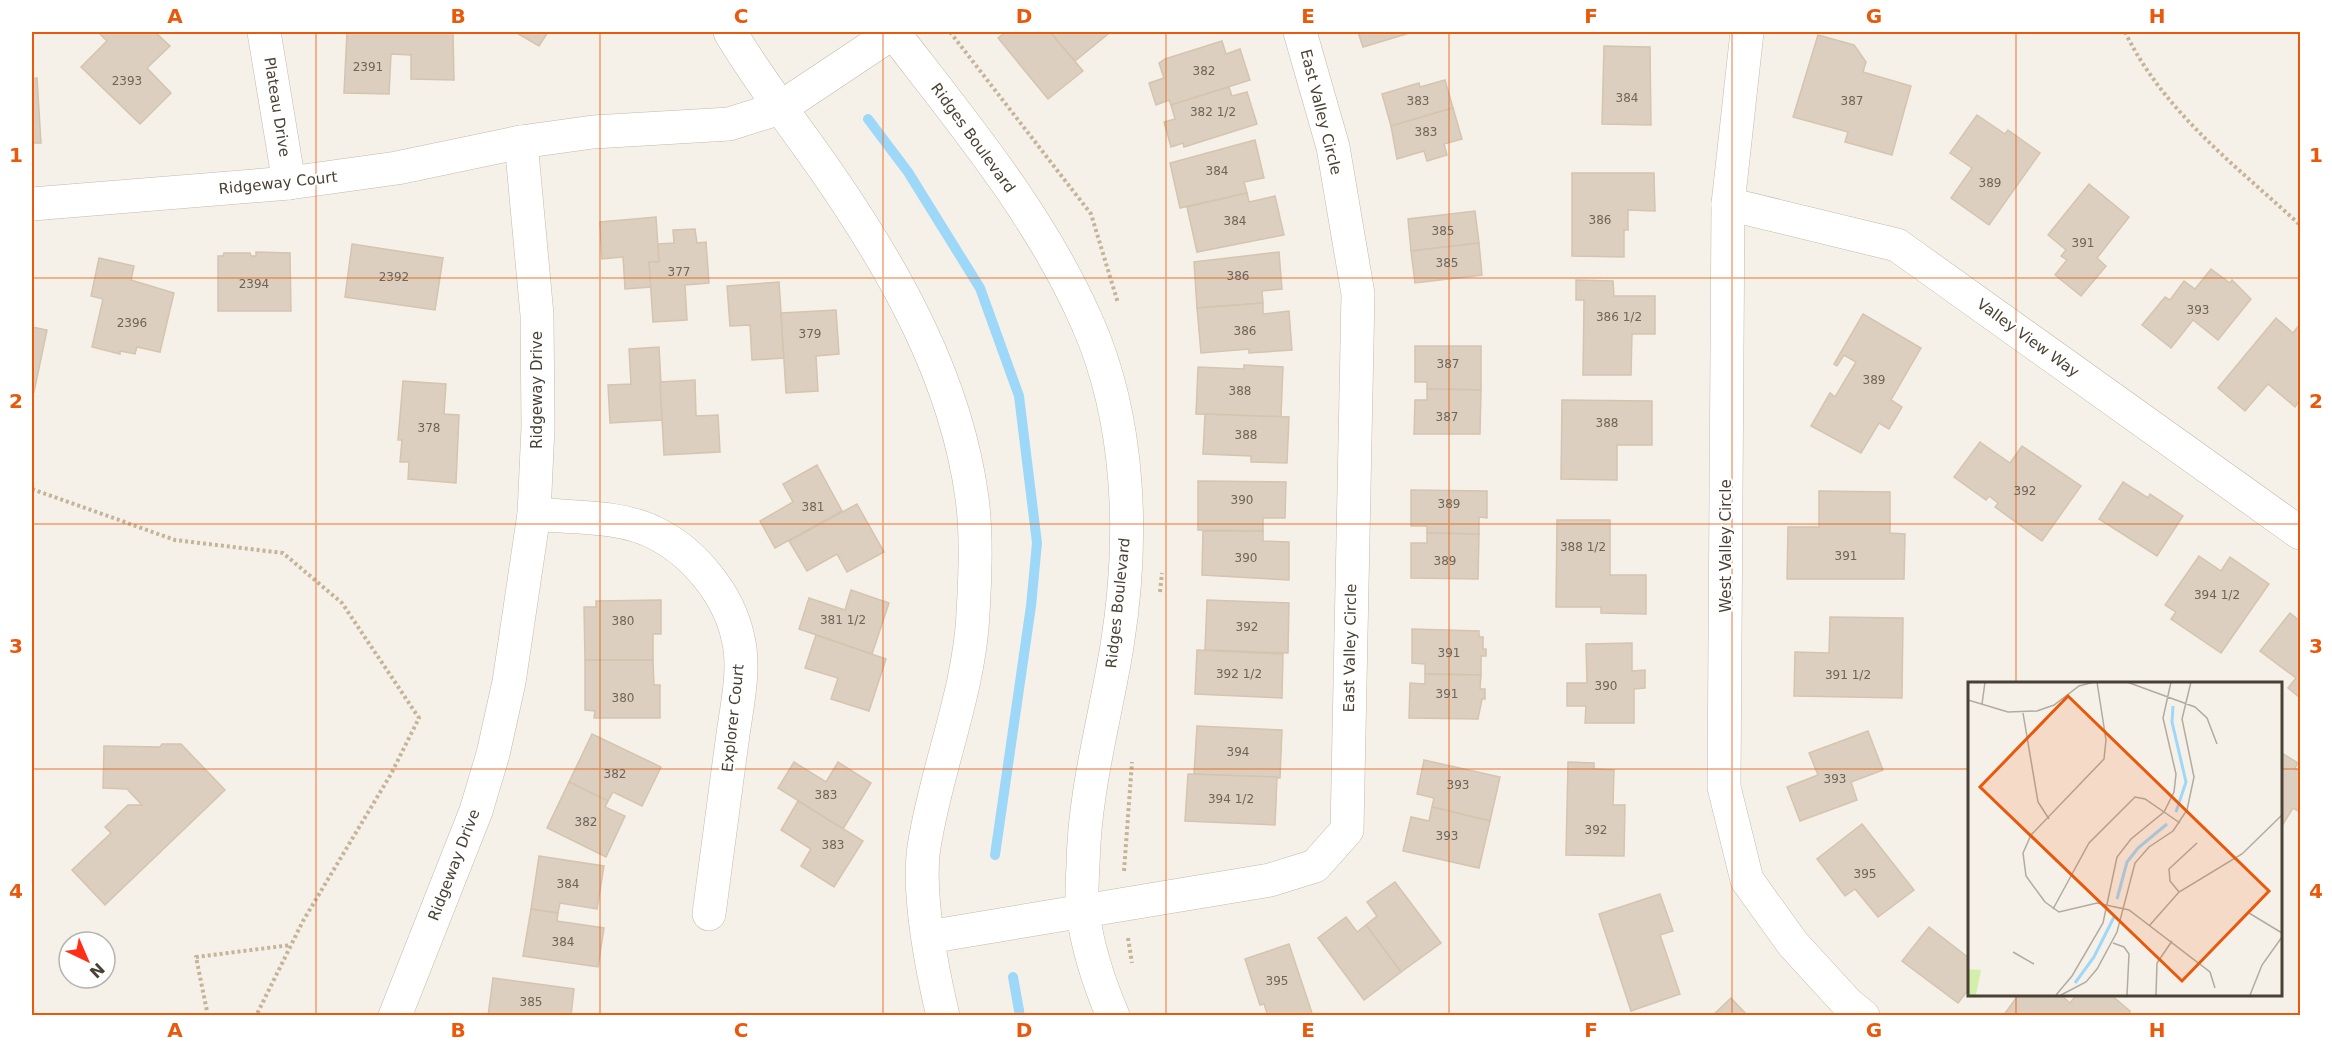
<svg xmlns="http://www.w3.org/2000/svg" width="2332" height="1047" font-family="'DejaVu Sans',sans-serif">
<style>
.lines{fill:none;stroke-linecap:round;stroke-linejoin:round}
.stream{stroke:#9ed8f9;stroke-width:10}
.building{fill:#dccfbf;stroke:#d5c4ae;stroke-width:1.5}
.minor-casing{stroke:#c3b9a9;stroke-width:34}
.path{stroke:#c6b499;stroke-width:4;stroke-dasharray:3 3;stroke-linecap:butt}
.minor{stroke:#fff;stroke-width:33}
.grid{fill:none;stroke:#e8590c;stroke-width:1.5;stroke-opacity:0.55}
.labels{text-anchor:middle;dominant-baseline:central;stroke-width:4.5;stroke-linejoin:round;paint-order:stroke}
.number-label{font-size:12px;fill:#6e6458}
.street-label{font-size:15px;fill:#4a4135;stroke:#fff}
.inset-river{fill:none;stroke:#9ed8f9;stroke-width:3}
.inset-road{fill:none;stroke:#b1aba0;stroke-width:1.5}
.view{fill:#e8590c;fill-opacity:0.15;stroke:#e8590c;stroke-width:3}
.inset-edge{fill:none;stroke:#4a4135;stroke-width:3}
.neatline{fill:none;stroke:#e8590c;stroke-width:2}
.grid-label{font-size:20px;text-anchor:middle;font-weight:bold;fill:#e8590c}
</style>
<rect width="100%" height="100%" fill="#f6f1e8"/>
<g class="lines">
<g class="stream">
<path d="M868 119 908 172 980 288 1019 396 1037 543 1031 606 995 855"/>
<path d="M1013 977 1020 1016"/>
</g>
</g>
<g class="building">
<path d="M98 32H155L170 46 147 68 171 93 140 124 81 67 107 41Z"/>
<path d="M347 32H453L454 80 411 79V55L391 54 389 94 344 93Z"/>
<path d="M515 32H548L539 46Z"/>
<path d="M1006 32H1050L1083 71 1048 99 998 38Z"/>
<path d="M1050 32H1107L1108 34 1075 61Z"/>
<path d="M1358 32H1413L1363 47Z"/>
<path d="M1818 35 1854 45 1866 62 1863 72 1911 86 1892 155 1845 142 1848 132 1793 117Z"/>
<path d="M1222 41 1226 54 1240 49 1250 80 1171 105 1169 100 1156 105 1149 83 1164 78 1159 63 1165 59Z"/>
<path d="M1604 46 1650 47 1651 125 1602 124Z"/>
<path d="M37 78 41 143H32V79Z"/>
<path d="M1445 80 1453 108 1391 126 1382 94 1419 83 1420 87Z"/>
<path d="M1229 87 1232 96 1247 92 1257 124 1184 147 1183 143 1171 147 1164 122 1175 119 1171 105Z"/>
<path d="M1453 108 1462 139 1444 144 1447 155 1427 161 1424 151 1397 159 1391 126Z"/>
<path d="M1977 115 2005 134 2008 130 2040 153 1989 225 1951 198 1972 168 1950 153Z"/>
<path d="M1255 140 1264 178 1244 182 1247 193 1180 208 1170 163Z"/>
<path d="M1572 173H1654L1655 211 1628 210V230H1624V257L1572 256Z"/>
<path d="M2089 184 2129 217 2097 258 2106 266 2081 296 2055 275 2067 260 2061 256 2066 250 2048 235Z"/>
<path d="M1247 193 1249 202 1275 196 1284 235 1197 252 1187 207Z"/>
<path d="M1475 211 1479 243 1411 251 1408 219Z"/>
<path d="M656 217 659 262H649L651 287 625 289 623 257 602 259 600 222Z"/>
<path d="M695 229 697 243 706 242 709 283 685 285 687 320 653 322 649 262H659L658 244 674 243 673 230Z"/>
<path d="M1479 243 1482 275 1415 283 1411 251Z"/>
<path d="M352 244 443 258 435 310 345 297Z"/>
<path d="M256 252 290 253 291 311H218V256H223L224 253H250L251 256H256Z"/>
<path d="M1279 252 1282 289 1262 291 1263 303 1197 308 1194 262Z"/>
<path d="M99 258 134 266 131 280 174 293 160 352 137 347 135 354 120 351V354L92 347 103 299 91 296Z"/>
<path d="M2211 269 2230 283 2232 280 2251 299 2218 340 2193 320 2171 348 2142 325 2165 297 2170 300 2184 281 2195 289Z"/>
<path d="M1576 280 1613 281 1614 296H1655V334H1632L1631 375H1583L1584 300H1576Z"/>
<path d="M779 282 784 358 752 360 750 325 730 326 727 286Z"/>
<path d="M1263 303V314L1289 311 1292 350 1249 353V349L1201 353 1197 308Z"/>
<path d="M836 310 839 354 816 356 818 391 786 393 781 313Z"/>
<path d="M1863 314 1921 348 1891 400 1902 407 1889 429 1879 423 1861 453 1811 426 1830 393 1835 397 1856 362 1844 355 1837 366 1834 364Z"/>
<path d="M2276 318 2293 333 2300 324V400L2295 407 2268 384 2245 411 2218 388Z"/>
<path d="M32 327 47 330 34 392 32 391Z"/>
<path d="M1415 346H1481V390L1427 389V382H1415Z"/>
<path d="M659 347 663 420 610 423 608 385 631 384 629 349Z"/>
<path d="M1244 365 1283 367 1281 417 1196 414 1198 367 1244 369Z"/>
<path d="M695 380 696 416 718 415 720 452 664 455 660 382Z"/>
<path d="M403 381 446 384 444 414 459 415 456 483 408 479 409 462H400L402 440H398Z"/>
<path d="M1427 389 1481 390 1480 434H1414L1415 400H1427Z"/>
<path d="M1562 400 1652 401V445H1617V480L1561 479Z"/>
<path d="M1205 414 1289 417 1287 463 1251 462V456L1203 454Z"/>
<path d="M1980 442 2010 463 2022 446 2081 486 2042 541 1995 507 1998 503 1989 496 1986 500 1954 477Z"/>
<path d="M817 465 842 511 775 548 760 521 793 502 783 484Z"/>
<path d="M1198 481 1286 482 1285 518H1263V531L1198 530Z"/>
<path d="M2123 482 2148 498 2150 494 2183 516 2157 556 2099 519Z"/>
<path d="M1411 490 1487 491V518L1479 517V534L1427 533V526H1411Z"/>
<path d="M1819 491 1890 492V533L1905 534 1904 579H1787L1788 527H1819Z"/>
<path d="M857 504 884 552 847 572 837 554 807 571 789 541Z"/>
<path d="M1557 520H1610V575H1646V614L1601 613V607H1556Z"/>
<path d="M1203 531H1263V541L1289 542V580L1202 575Z"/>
<path d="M1427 533 1479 534 1478 579 1411 578V543H1427Z"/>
<path d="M2199 556 2221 571 2230 557 2269 584 2221 653 2171 619 2176 612 2165 605Z"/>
<path d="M851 590 889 603 872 654 799 629 809 598 845 610Z"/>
<path d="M661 600V634H653V660H585L584 607H596V601Z"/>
<path d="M1207 600 1289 603 1288 653 1205 650Z"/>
<path d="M2290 613 2300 621V698L2288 688 2296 678 2260 651Z"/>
<path d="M1830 617 1903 618 1902 698 1794 696 1795 652 1829 653Z"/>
<path d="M1412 629 1479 631V637H1483V649H1486V656H1481V675L1425 674V664L1412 663Z"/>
<path d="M816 635 886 659 869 711 831 699 838 678 805 668Z"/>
<path d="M1632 643V671L1645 670V688L1634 689V723H1585L1586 706H1567V683H1587L1586 644Z"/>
<path d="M1197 650 1283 654 1282 698 1195 694Z"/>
<path d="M585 660H653L654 685H660V718H594L595 711 585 710Z"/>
<path d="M1425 674 1481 675 1480 689H1485V699H1482L1478 719 1409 718 1410 683 1425 684Z"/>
<path d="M1197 726 1282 730 1280 778 1194 774Z"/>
<path d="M1868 731 1883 770 1851 782 1857 800 1800 821 1787 787 1818 775 1809 753Z"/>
<path d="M592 734 661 767 642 806 613 792 608 801 569 782Z"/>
<path d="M162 744H181L225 790 105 905 72 870 111 833 105 827 128 805H142L127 789 103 788 104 746 160 747Z"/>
<path d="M2280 752 2298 763 2295 768 2300 772V812L2293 808 2280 829Z"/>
<path d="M1424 760 1500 777 1490 821 1432 807 1434 798 1417 794Z"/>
<path d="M794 762 826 782 838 762 871 783 843 829 778 788Z"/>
<path d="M1568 762 1594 763V769L1614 770 1613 805H1625L1624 856 1566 855Z"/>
<path d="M1188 774 1277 777 1275 825 1185 821Z"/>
<path d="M569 782 608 801 605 807 625 816 606 857 547 828Z"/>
<path d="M798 801 863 841 834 887 801 866 811 849 781 830Z"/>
<path d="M1432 807 1490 821 1479 868 1403 851 1411 817 1429 821Z"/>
<path d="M1862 824 1914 890 1878 917 1855 889 1845 896 1817 859Z"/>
<path d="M539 856 604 866 597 909 560 903 558 913 531 909Z"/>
<path d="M1395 882 1441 943 1401 972 1366 925 1377 916 1367 902Z"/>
<path d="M1660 894 1673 931 1660 935 1680 994 1631 1011 1599 914Z"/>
<path d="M531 909 558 913 557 921 604 928 598 967 523 956Z"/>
<path d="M1346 917 1357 932 1366 925 1401 972 1364 1000 1318 938Z"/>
<path d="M1929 927 1969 958V989L1958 1003 1902 961Z"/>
<path d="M1289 944 1313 1016H1268L1264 1004 1260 1005 1245 959Z"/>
<path d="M493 978 574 989 571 1016H488Z"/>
<path d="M2019 994H2060L2070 1003 2077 994H2110L2130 1011 2129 1016H2003Z"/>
<path d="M1731 998 1748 1016H1712Z"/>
</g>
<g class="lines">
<defs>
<g id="minor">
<path d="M264 32 289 183"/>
<path d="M730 32C759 81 794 125 826 171 894 269 956 378 972 498 977 535 975 577 973 614 969 694 936 769 924 847 917 893 932 970 943 1016"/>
<path d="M893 32C964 124 1040 215 1087 322 1131 421 1134 541 1117 646 1105 720 1084 791 1083 866 1082 882 1081 899 1083 914 1088 949 1099 983 1113 1016"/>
<path d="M1747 32 1728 204 1724 787 1747 880 1793 944 1848 1004 1863 1016"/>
<path d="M32 204 289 183 397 168 521 142 593 132 729 124 780 108 894 32"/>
<path d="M1728 204 1897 245 2300 533"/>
<path d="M534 514C573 518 620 515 655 533 694 552 729 595 738 638 746 670 736 709 732 742 724 799 717 856 709 914"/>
<path d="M928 937 1270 880 1315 866 1347 830 1358 294 1333 147 1300 32"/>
<path d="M395 1016 476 811 493 754 509 682 534 514 538 427 537 315 521 142"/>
</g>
</defs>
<use href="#minor" class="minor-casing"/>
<g class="path">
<path d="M950 32 1091 214 1118 303"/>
<path d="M2125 32C2164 112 2236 166 2300 225"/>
<path d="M32 489 175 540 283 553 342 603 419 718 391 774 303 921 256 1016"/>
<path d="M1160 592 1162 573"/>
<path d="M1124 871 1132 762"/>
<path d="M1128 938 1132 963"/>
<path d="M208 1016 196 957 291 945"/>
</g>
<use href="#minor" class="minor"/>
</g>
<path class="grid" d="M316 32V1016M600 32V1016M883 32V1016M1166 32V1016M1449 32V1016M1732 32V1016M2016 32V684M32 278H2300M32 524H2300M32 769H1969M2280 769H2300M2016 994V1016"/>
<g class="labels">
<g class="number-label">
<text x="368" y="67">2391</text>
<text x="1204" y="71">382</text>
<text x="127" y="81">2393</text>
<text x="1627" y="98">384</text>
<text x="1418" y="101">383</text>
<text x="1852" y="101">387</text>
<text x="1213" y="112">382 1/2</text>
<text x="1426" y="132">383</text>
<text x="1217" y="171">384</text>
<text x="1990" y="183">389</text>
<text x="1600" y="220">386</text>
<text x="1235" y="221">384</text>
<text x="1443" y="231">385</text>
<text x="2083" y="243">391</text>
<text x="1447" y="263">385</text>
<text x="679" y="272">377</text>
<text x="1238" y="276">386</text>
<text x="394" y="277">2392</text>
<text x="254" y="284">2394</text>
<text x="2198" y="310">393</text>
<text x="1619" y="317">386 1/2</text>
<text x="132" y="323">2396</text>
<text x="1245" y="331">386</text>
<text x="810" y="334">379</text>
<text x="1448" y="364">387</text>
<text x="1874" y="380">389</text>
<text x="1240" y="391">388</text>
<text x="1447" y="417">387</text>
<text x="1607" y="423">388</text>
<text x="429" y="428">378</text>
<text x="1246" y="435">388</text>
<text x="2025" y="491">392</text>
<text x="1242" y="500">390</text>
<text x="1449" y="504">389</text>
<text x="813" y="507">381</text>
<text x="1583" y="547">388 1/2</text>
<text x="1846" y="556">391</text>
<text x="1246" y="558">390</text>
<text x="1445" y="561">389</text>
<text x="2217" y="595">394 1/2</text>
<text x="843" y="620">381 1/2</text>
<text x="623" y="621">380</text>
<text x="1247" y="627">392</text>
<text x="1449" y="653">391</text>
<text x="1239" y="674">392 1/2</text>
<text x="1848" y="675">391 1/2</text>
<text x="1606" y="686">390</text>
<text x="1447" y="694">391</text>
<text x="623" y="698">380</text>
<text x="1238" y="752">394</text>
<text x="615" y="774">382</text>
<text x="1835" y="779">393</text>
<text x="1458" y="785">393</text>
<text x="826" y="795">383</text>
<text x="1231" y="799">394 1/2</text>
<text x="586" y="822">382</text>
<text x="1596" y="830">392</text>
<text x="1447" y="836">393</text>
<text x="833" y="845">383</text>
<text x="1865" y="874">395</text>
<text x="568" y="884">384</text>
<text x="563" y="942">384</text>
<text x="1277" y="981">395</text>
<text x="531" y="1002">385</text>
</g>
<g class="street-label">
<text transform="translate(277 107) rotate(81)">Plateau Drive</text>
<text transform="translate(1321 112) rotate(76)">East Valley Circle</text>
<text transform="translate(973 138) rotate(54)">Ridges Boulevard</text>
<text transform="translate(278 183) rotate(-6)">Ridgeway Court</text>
<text transform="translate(2028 338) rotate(36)">Valley View Way</text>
<text transform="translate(537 390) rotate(-90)">Ridgeway Drive</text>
<text transform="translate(1726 546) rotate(-90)">West Valley Circle</text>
<text transform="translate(1118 603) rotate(-84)">Ridges Boulevard</text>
<text transform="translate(1350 648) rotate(-89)">East Valley Circle</text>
<text transform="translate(733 718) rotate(-84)">Explorer Court</text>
<text transform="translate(454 865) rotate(-69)">Ridgeway Drive</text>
</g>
</g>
<g transform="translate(1968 682)">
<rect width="314" height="314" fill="#f6f1e8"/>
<path d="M0 287 13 288 8 313H0Z" fill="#d4eeac"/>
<path class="inset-river" d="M205 24 204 40 218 100 208 130M149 217 159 180 170 166 199 142M107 301 126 275 147 233"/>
<path class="inset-road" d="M129 0 138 58 136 77 63 153 55 171 58 194 77 220 91 230 129 221 161 228 242 290 247 306M159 0 227 25 239 36 249 62M0 18 40 30 69 29 86 23 111 4 126 0M14 22 17 0M55 31 70 120 81 137M211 210 202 199 201 187 229 161M85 227 121 161 167 115 177 117 212 141M281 231 314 251M181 244 211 210 274 172 314 133M145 261 156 265 161 272 159 313M45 270 66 282M88 313 104 294 135 241 149 175 163 157 196 130 206 110 208 92 195 36 203 0M93 313 118 300 129 287 149 250 167 181 181 165 205 149 219 128 226 95 214 37 223 0M188 313 189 281 204 259M282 313 294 283 314 255"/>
<path class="view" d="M100 14 301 209 214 299 12 105Z"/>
<rect width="314" height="314" class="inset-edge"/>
</g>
<rect width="2332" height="1047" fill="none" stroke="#ffffff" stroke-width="66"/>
<g transform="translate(87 960) rotate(136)"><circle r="28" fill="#ffffff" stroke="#b7b3ae" stroke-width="1.5"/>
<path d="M0-4.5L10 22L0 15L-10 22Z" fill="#ff2e16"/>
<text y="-9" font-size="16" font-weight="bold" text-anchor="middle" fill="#4a4135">N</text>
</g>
<rect x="33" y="33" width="2266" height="981" class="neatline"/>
<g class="grid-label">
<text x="175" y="23">A</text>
<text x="458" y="23">B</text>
<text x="741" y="23">C</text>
<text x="1024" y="23">D</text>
<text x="1308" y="23">E</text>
<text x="1591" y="23">F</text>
<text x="1874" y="23">G</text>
<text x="2157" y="23">H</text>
<text x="16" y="162">1</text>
<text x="2316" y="162">1</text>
<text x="16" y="408">2</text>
<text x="2316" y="408">2</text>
<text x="16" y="653">3</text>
<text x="2316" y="653">3</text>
<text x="16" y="898">4</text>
<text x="2316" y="898">4</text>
<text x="175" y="1037">A</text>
<text x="458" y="1037">B</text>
<text x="741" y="1037">C</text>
<text x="1024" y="1037">D</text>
<text x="1308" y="1037">E</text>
<text x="1591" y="1037">F</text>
<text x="1874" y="1037">G</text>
<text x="2157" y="1037">H</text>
</g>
</svg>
